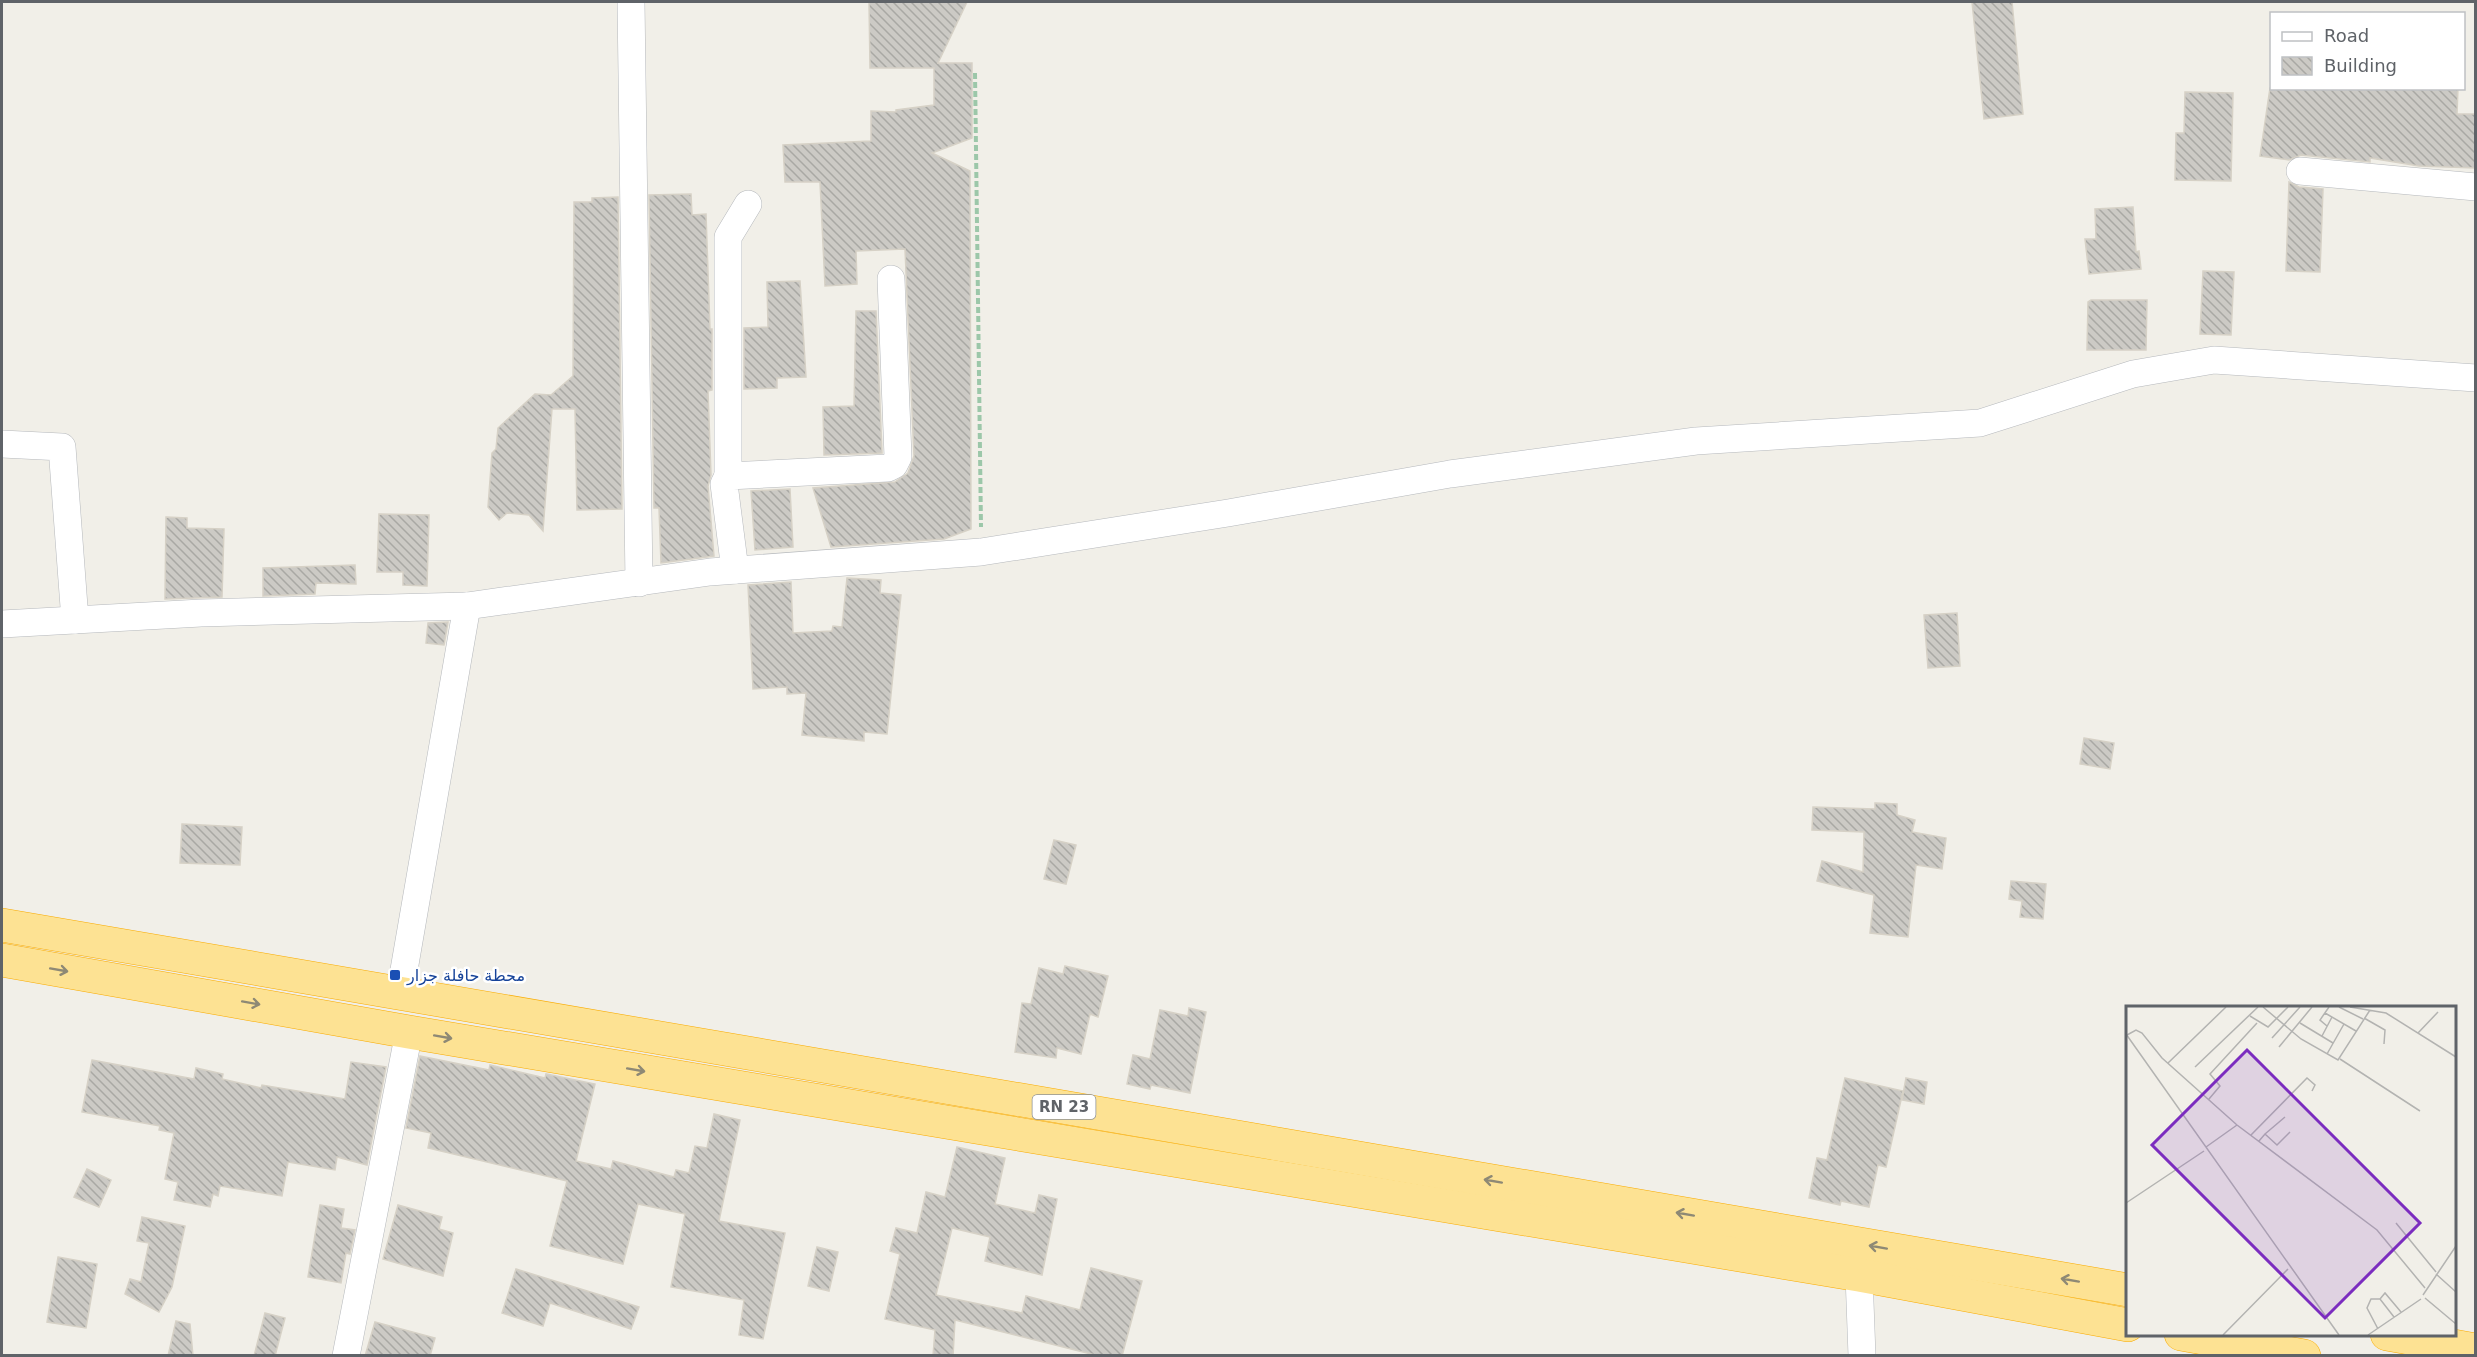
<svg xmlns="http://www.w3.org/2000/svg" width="2477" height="1357" font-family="'DejaVu Sans','Noto Sans Arabic',sans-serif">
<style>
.building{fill:url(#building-back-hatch);stroke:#d6d1c6;stroke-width:1.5}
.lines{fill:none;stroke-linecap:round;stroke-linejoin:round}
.minor-casing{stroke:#b5b8bc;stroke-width:28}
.highway-casing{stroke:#f9ab00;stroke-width:34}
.path{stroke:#9cc7a9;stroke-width:4;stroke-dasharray:6 3;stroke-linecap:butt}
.minor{stroke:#fff;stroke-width:27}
.highway{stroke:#fde293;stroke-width:33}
.oneway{stroke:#8e8975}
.transit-dot{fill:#1a4fb4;stroke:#fff;stroke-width:2}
.labels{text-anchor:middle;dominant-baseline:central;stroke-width:5;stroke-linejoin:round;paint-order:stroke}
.shield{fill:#fff;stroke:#8f9295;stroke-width:1.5}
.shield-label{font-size:15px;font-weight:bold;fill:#5f6368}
.transit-label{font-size:16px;fill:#164399;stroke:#fff;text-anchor:start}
.inset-road{fill:none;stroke:#b3b3b1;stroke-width:1.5}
.view{fill:#7b2cbf;fill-opacity:0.15;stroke:#7b2cbf;stroke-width:3}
.inset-edge{fill:none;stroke:#5f6368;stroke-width:3}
</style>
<defs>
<pattern id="building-back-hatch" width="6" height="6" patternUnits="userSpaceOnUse" patternTransform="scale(1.5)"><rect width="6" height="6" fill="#cccac5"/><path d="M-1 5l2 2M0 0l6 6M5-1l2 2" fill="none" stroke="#a9a8a4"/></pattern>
</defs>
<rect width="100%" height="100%" fill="#f1efe8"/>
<g class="building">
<path d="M869 2H967L938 63H972V138L932 153 970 171 971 529 944 539 831 547 813 488 895 482 908 473 914 456 905 249 856 251 857 284 825 286 820 182H785L783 145 871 141V111L896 112V110L934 105V68H870Z"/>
<path d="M1972 2H2012L2023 114 1984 119Z"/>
<path d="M2270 88H2458L2457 114H2475V168L2419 166 2370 158V162L2301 155 2289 160 2260 156Z"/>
<path d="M2185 92 2233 93 2231 181 2175 180 2176 133H2184Z"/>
<path d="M2289 182 2299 187 2323 189 2320 272 2286 271Z"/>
<path d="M691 194 692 215 706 214 710 329H712V390L708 391 711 475 708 486 714 556 661 563 659 508H654L649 195Z"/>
<path d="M618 197 622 509 577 510 575 409H552L543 531 529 515 507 513 499 520 488 507 492 453 496 449 498 428 535 394 551 395 573 376 574 202H592V198Z"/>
<path d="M2133 207 2136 252 2139 251 2141 269 2089 274 2085 239H2096L2095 209Z"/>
<path d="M2203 271 2234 272 2231 335 2200 334Z"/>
<path d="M800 281 806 377 777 378V388L744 389V328L768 327 767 282Z"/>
<path d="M2091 300H2147L2146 350H2087L2088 302Z"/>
<path d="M856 311H876L882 453 824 455 823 407 854 406Z"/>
<path d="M790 489 793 547 755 550 751 491Z"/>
<path d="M379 514 429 515 427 586 403 585V572H377Z"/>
<path d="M166 517 187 518V528L224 529 222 597 165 599Z"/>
<path d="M355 565 356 584 316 583 315 594 263 596V568Z"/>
<path d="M847 578 881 580 880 593 901 595 887 734 864 732V741L802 735 806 693 787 694V687L753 689 748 585 791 582 793 633 832 631 833 626 842 627Z"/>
<path d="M1957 613 1960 666 1928 668 1924 615Z"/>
<path d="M448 622 444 645 426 643 428 623Z"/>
<path d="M2084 738 2114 743 2110 769 2080 764Z"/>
<path d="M1875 803 1897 804V815L1915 820 1912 832 1946 838 1942 869 1916 865 1908 937 1870 933 1874 895 1817 881 1822 861 1863 872 1864 832 1812 830 1813 807 1875 809Z"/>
<path d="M182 824 242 827 240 865 180 863Z"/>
<path d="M1054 840 1076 845 1066 884 1044 879Z"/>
<path d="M2011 881 2046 884 2043 919 2020 917 2022 901 2009 899Z"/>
<path d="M1065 966 1108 976 1098 1017 1090 1014 1081 1054 1057 1048 1056 1058 1015 1052 1022 1003 1031 1004 1039 968 1063 974Z"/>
<path d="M1189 1008 1206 1012 1190 1093 1151 1085 1150 1089 1127 1084 1133 1055 1150 1059 1160 1010 1188 1016Z"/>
<path d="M420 1056 489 1070 490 1065 545 1078 546 1074 595 1084 576 1161 611 1169 613 1161 674 1177 676 1170 689 1173 695 1146 707 1148 714 1114 740 1120 719 1221 785 1233 763 1339 739 1335 744 1300 671 1287 685 1214 638 1204 623 1264 550 1246 567 1181 428 1148 431 1133 406 1128Z"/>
<path d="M92 1060 194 1079 196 1068 223 1074 222 1079 261 1088 262 1085 345 1099 351 1062 386 1067 367 1165 337 1157 335 1170 288 1162 282 1196 220 1186 218 1196 213 1194 210 1207 174 1200 178 1182 165 1179 174 1133 159 1130 160 1126 82 1112Z"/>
<path d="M1845 1078 1903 1091 1886 1167 1878 1165 1869 1207 1841 1201 1840 1205 1809 1198 1817 1158 1827 1160Z"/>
<path d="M1906 1078 1927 1082 1924 1104 1902 1100Z"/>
<path d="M957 1147 1005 1158 995 1204 1035 1213 1039 1195 1057 1199 1042 1275 985 1261 990 1237 952 1228 936 1295 1022 1313 1026 1296 1080 1310 1091 1268 1142 1281 1122 1356H1099L955 1320 953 1356H933L935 1330 885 1319 900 1254 890 1251 896 1228 917 1233 926 1192 945 1197Z"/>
<path d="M87 1169 111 1180 99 1207 74 1197Z"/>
<path d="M320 1205 344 1209 341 1228 355 1230 350 1254 346 1253 341 1283 308 1277Z"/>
<path d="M398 1205 442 1217 439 1229 453 1233 443 1276 383 1259Z"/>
<path d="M142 1217 185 1226 172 1287 159 1312 125 1294 130 1279 141 1282 149 1243 137 1241Z"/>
<path d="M817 1247 838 1252 829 1291 808 1286Z"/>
<path d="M58 1257 97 1264 86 1328 47 1322Z"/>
<path d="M516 1269 639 1307 631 1329 550 1303 543 1326 502 1313Z"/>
<path d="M265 1313 285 1318 275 1356H254Z"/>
<path d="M176 1321 190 1324 193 1356H168Z"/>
<path d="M375 1322 435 1338 430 1356H365Z"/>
</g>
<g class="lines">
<defs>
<g id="minor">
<path d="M631 2 639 583"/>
<path d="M2300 171 2476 187"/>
<path d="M2 444 62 447 75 620"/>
<path d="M728 476V237L748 204"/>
<path d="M735 570 724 484 728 476 888 468 894 465 898 457 891 279"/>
<path d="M2 624 201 613 467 606 710 572 981 552 1228 513 1450 474 1696 441 1980 423 2133 374 2214 360 2476 378"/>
<path d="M400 993 467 606"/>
<path d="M1859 1275 1862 1356"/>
<path d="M346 1356 409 1032"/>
</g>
<g id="highway">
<path d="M2 925 2128 1290"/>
<path d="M2 960 409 1032 1859 1275 2128 1325"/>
<path d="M2181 1334 2304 1356"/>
<path d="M2387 1334 2476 1350"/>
</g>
</defs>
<use href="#minor" class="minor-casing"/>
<use href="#highway" class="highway-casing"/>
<path class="path" d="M975 73 981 527"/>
<use href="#minor" class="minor"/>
<use href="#highway" class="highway"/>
</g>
<defs><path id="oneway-shaft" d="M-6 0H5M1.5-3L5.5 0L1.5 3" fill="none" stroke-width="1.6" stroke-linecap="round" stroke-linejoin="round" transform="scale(1.5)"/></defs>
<g class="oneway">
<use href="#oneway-shaft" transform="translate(59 970) rotate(10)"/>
<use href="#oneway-shaft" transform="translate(251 1003) rotate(10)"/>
<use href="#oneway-shaft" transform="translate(443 1037) rotate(10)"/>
<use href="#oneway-shaft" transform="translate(636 1070) rotate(10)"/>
<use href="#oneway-shaft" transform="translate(1493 1181) rotate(-170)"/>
<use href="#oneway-shaft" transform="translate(1685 1214) rotate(-170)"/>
<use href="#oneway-shaft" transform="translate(1878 1247) rotate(-170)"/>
<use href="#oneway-shaft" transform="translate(2070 1280) rotate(-170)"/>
</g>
<rect class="transit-dot" x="389" y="969" width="12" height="12" rx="3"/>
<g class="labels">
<rect class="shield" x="1032.5" y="1095" width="63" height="24" rx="4.5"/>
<g class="shield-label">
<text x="1064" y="1107">RN 23</text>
</g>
<g class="transit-label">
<text x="407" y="975">محطة حافلة جزار</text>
</g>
</g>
<g transform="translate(2126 1006)">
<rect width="330" height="330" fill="#f1efe8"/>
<path class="inset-road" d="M137 1 175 33 212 54 244 4M213 1 237 13M224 1 260 7 330 51M199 7 230 25M124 10 142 21 162 1M238 12 259 24 258 38M174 17 207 37M201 20 194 14 203 1M292 27 312 6M0 28 213 329M1 29 10 24 16 27 36 52 111 119 251 224 299 282M196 30 206 11M146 32 174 1M153 41 186 1M201 48 218 18M214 53 294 105M42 57 100 1M69 61 132 1M83 93 94 80 84 68 131 17M139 128 159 111M125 129 181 72 189 79 186 85M133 135 139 128 151 139 164 126M80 141 111 119M0 197 78 145M270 217 310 266M310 268 330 286M297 289 330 240M299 292 330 318M254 293 259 287 275 306M252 323 241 302 245 293H254L268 311M97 329 162 263M242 329 295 293"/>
<path class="view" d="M121 44 294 217 199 312 26 139Z"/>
<rect width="330" height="330" class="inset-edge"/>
</g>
<rect width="2477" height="1357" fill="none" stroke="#5f6368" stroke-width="6"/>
<rect x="2270" y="12" width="195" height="78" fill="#ffffff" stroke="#bfc1c3" stroke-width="1.5"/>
<rect x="2282" y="32" width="30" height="9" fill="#ffffff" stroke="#bfc1c3" stroke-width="1.5"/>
<text x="2324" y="42" font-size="18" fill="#5f6368">Road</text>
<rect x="2282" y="57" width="30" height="18" fill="url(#building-back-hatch)" stroke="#bfc1c3" stroke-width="1.5"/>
<text x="2324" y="72" font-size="18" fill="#5f6368">Building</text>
</svg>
